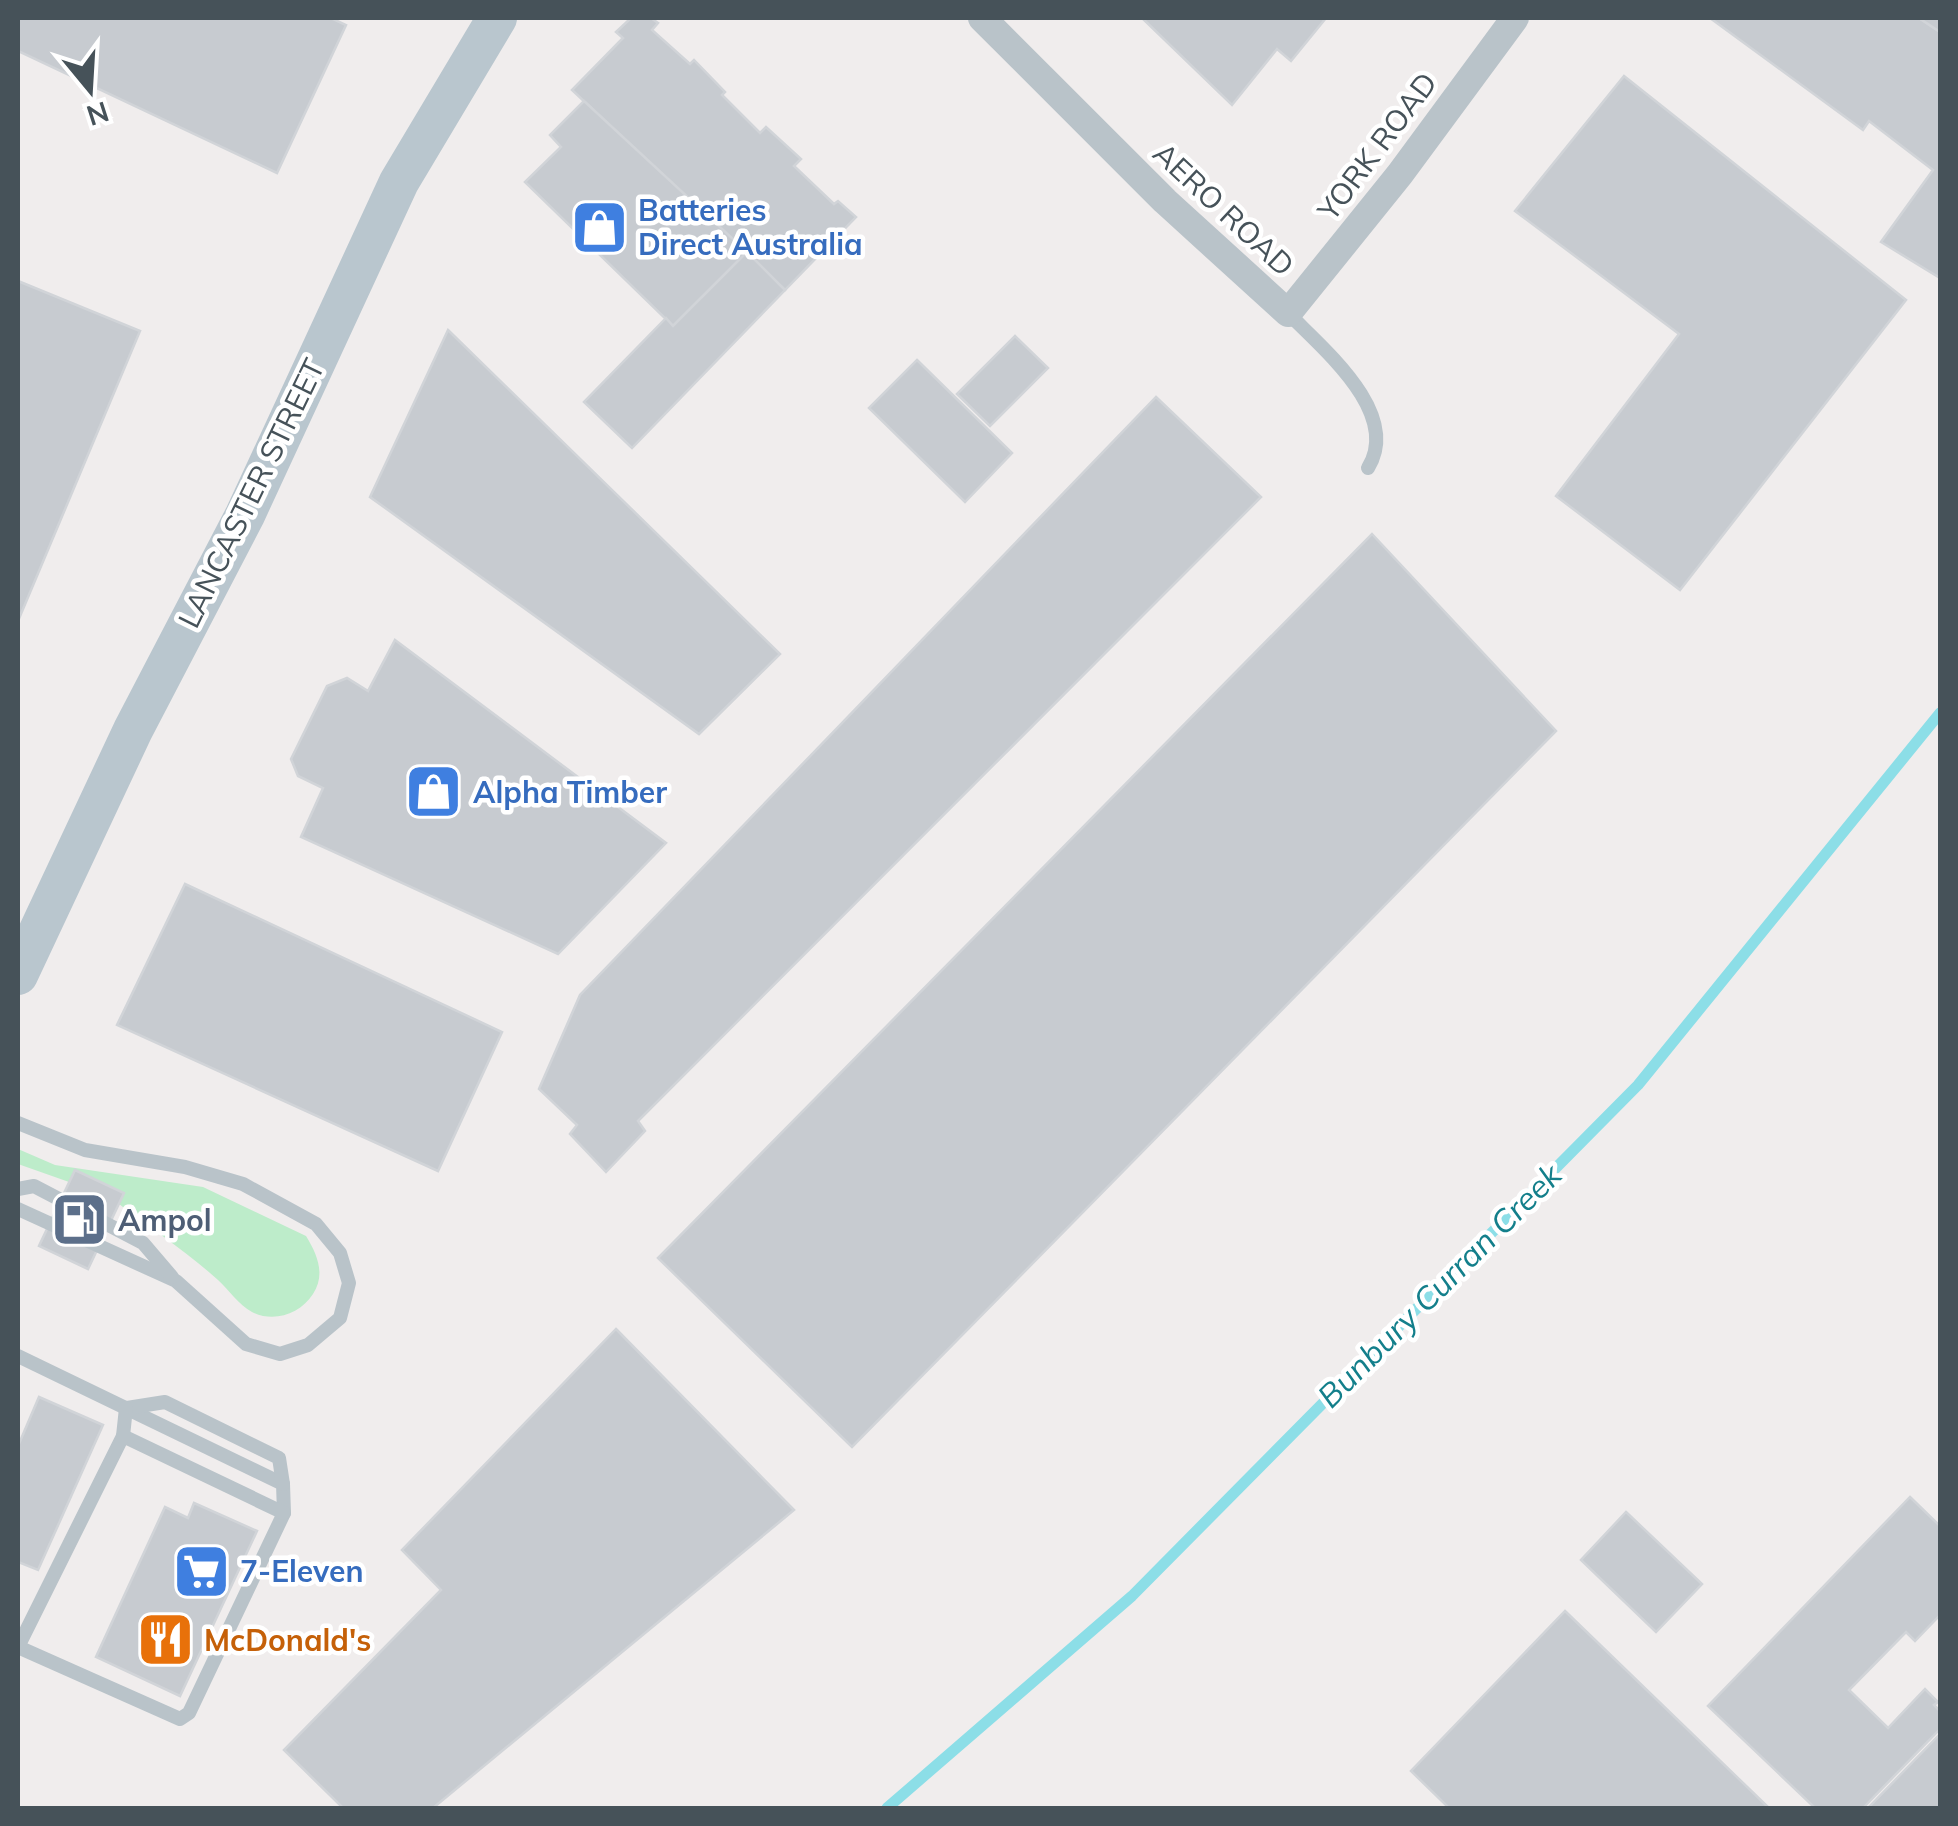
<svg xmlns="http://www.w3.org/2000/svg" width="1958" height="1826" font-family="Mulish,sans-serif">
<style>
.green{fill:#bdecca}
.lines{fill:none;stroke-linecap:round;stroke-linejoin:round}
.stream{stroke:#8cdee7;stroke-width:11}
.building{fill:#c7cbd0;stroke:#d1d4d8;stroke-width:2.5}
.lane{stroke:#b9c3c9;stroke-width:14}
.street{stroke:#b9c3c9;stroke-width:28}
.secondary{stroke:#b9c6ce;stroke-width:40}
.labels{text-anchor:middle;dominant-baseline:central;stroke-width:9;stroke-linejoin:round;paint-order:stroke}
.street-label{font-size:30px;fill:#465259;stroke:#fff}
.shop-label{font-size:30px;font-weight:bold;fill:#366cbe;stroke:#fff;text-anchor:start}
.service-label{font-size:30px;font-weight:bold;fill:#4e5e75;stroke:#fff;text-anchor:start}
.food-label{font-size:30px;font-weight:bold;fill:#c56008;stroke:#fff;text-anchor:start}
.water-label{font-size:32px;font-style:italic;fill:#137f8b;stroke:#fff}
</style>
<rect width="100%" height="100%" fill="#f0eded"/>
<path class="green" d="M18 1149 55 1165 203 1187 306 1236C317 1254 326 1274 313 1294 300 1314 274 1323 252 1312 239 1305 229 1290 218 1280 187 1252 152 1229 119 1204L123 1194 75 1171 69 1182 18 1164Z"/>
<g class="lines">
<path class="stream" d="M887 1808 1132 1596 1638 1085 1940 713"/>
</g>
<g class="building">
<path d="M18 18H331L346 25 277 173 18 51Z"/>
<path d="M631 18H651L658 23 652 30 690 64 694 60 725 92 722 95 760 133 766 127 801 159 794 166 834 204 838 201 856 217 785 290 572 90 623 38 616 32Z"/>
<path d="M1142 18H1326L1291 61 1277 49 1232 105Z"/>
<path d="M1710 18H1919L1940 32V278L1881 242 1933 170 1869 121 1863 130Z"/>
<path d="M1919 18H1940V32Z"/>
<path d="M1624 76 1906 300 1680 590 1556 496 1679 334 1515 211Z"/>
<path d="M584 101 747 252 673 326 525 182 561 147 550 135Z"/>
<path d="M747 252 785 290 632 448 584 402 666 318 673 326Z"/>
<path d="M18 281 140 331 18 621Z"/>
<path d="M448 330 780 654 699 734 370 497Z"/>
<path d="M1015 336 1048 368 990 426 957 394Z"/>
<path d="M917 360 1012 453 965 502 869 408Z"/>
<path d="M1156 397 1261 497 638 1121 645 1131 606 1172 570 1134 577 1125 539 1089 580 995Z"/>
<path d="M1372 534 1556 731 852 1447 658 1258Z"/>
<path d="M395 640 666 843 558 954 301 837 323 788 298 776 291 759 327 686 347 678 368 691Z"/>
<path d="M185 884 502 1032 438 1171 117 1025Z"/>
<path d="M75 1170 124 1193 88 1269 39 1246Z"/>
<path d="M616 1329 794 1510 433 1808H343L284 1750 441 1590 402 1550Z"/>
<path d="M39 1397 103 1425 38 1570 18 1562V1446Z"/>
<path d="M1910 1497 1940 1526V1615L1915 1641 1906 1632 1849 1690 1888 1728 1925 1689 1938 1702 1934 1705 1940 1711V1729L1863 1808H1815L1708 1706Z"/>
<path d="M194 1503 257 1531 180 1696 96 1657 165 1507 188 1518Z"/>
<path d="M1626 1512 1702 1584 1656 1632 1581 1560Z"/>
<path d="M1565 1611 1769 1808H1449L1411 1771Z"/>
<path d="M1940 1734V1808H1868Z"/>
</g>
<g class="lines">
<g class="lane">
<path d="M1288 313C1323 349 1402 413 1368 468"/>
<path d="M18 1123 85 1150 185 1167 243 1184 316 1224 340 1253 349 1283 340 1318 308 1345 280 1354 246 1344 176 1281 18 1209"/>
<path d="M18 1189 34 1186 143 1243 172 1277"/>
<path d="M18 1356 283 1484 284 1513 189 1713 180 1719 18 1647"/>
<path d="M127 1408 165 1402 279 1458 283 1484"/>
<path d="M123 1436 284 1513"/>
<path d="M18 1647 123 1436 126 1408"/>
</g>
<path class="street" d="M982 18 1165 201 1288 313 1400 174 1515 18"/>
<path class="secondary" d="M18 975 133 730 245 515 399 182 497 18"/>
</g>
<defs>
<symbol id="shop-square" viewBox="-11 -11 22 22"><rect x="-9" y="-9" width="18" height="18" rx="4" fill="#3f7fe0" stroke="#fff"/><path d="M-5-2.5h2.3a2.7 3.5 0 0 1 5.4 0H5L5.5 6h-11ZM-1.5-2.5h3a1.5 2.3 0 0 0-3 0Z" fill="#fff"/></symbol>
<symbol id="fuel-square" viewBox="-11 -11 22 22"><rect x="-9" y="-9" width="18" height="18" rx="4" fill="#5c6f8a" stroke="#fff"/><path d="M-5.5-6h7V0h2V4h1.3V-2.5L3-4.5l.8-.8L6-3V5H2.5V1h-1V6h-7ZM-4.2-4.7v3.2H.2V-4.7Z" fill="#fff"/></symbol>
<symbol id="supermarket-square" viewBox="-11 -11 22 22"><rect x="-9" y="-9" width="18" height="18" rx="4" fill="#3f7fe0" stroke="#fff"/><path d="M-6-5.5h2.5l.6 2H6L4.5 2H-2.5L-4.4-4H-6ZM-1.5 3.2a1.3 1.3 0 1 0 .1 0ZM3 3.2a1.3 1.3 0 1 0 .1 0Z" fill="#fff"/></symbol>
<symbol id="restaurant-square" viewBox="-11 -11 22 22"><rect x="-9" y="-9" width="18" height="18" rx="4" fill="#e8710a" stroke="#fff"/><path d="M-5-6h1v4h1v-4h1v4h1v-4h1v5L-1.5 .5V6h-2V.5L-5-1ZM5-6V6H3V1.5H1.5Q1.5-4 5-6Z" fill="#fff"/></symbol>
</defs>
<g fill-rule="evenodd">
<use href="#shop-square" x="568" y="196" width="63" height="63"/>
<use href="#shop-square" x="402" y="760" width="63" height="63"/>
<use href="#fuel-square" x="48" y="1188" width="63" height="63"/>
<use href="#supermarket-square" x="170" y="1540" width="63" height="63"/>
<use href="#restaurant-square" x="134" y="1608" width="63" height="63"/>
</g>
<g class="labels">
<g class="street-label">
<text transform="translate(1377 146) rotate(-53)">YORK ROAD</text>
<text transform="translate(1224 209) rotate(43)">AERO ROAD</text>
<text transform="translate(251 493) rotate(-64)">LANCASTER STREET</text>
</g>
<g class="shop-label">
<text x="638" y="210">Batteries<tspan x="638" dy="34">Direct Australia</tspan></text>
<text x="473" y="792">Alpha Timber</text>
<text x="240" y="1571">7-Eleven</text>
</g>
<g class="service-label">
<text x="118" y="1220">Ampol</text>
</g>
<g class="food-label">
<text x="204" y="1640">McDonald's</text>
</g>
<g class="water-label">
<text transform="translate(1439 1285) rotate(-45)">Bunbury Curran Creek</text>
</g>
</g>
<rect width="1958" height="1826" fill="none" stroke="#465259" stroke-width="40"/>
<g transform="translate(90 90) rotate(162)" stroke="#ffffff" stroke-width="8" paint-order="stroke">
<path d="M0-8L18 38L0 25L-18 38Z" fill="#465259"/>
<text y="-15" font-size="28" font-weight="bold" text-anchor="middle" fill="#465259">N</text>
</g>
</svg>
